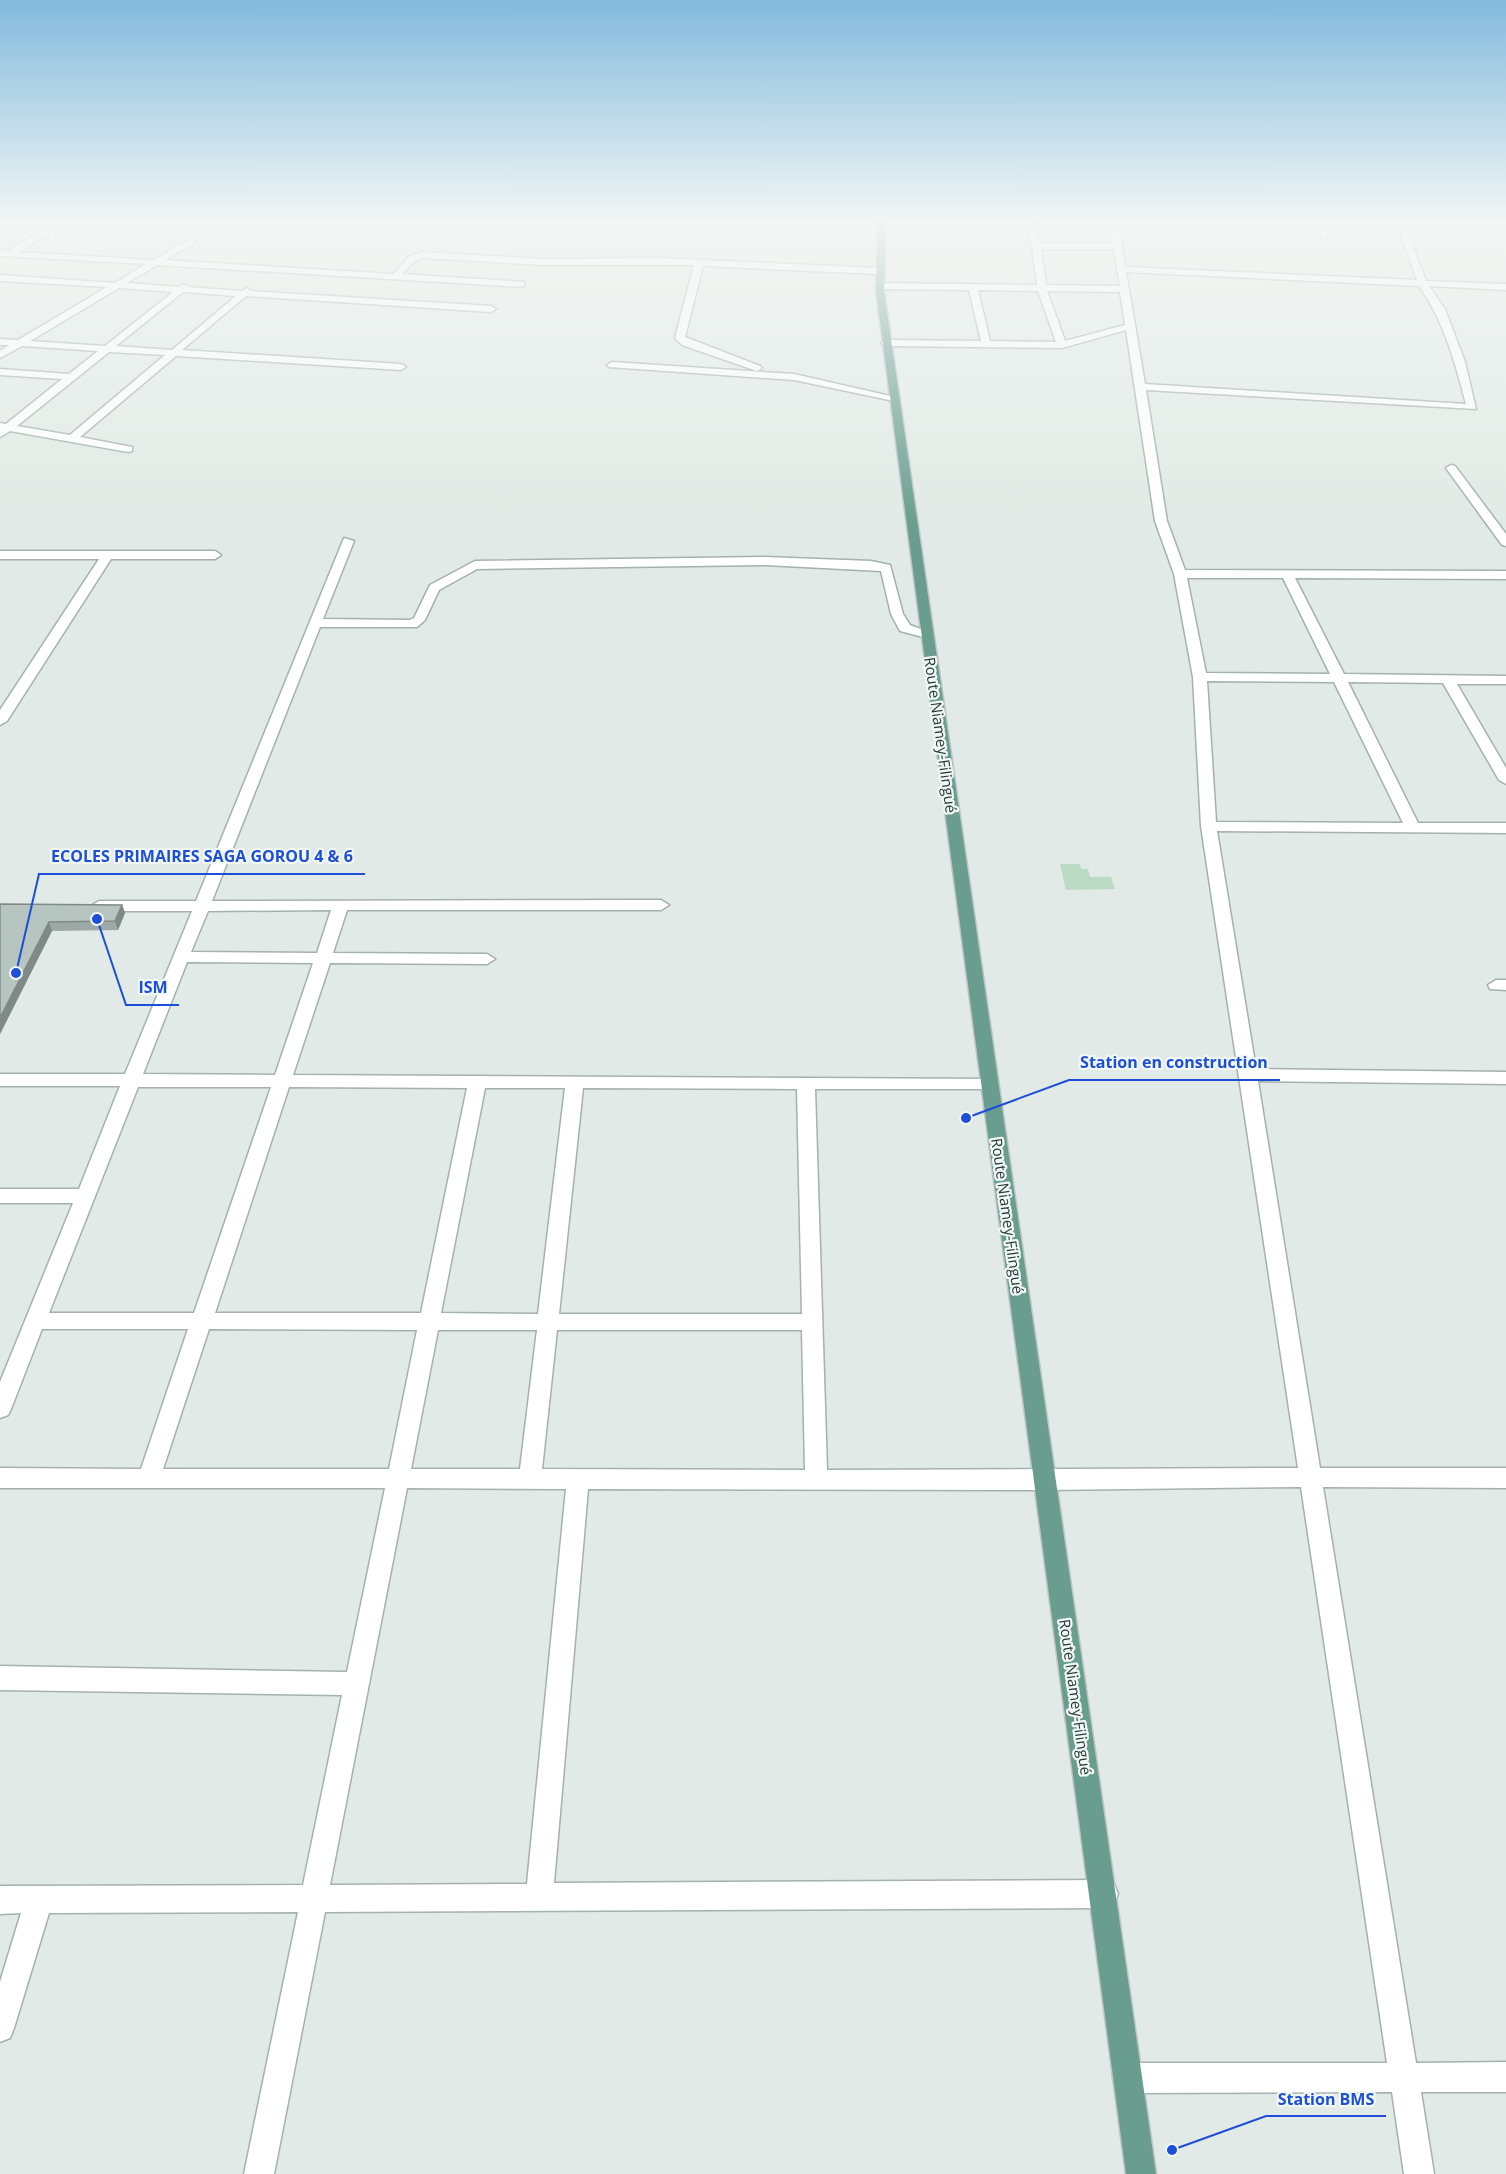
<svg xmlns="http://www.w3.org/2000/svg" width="1506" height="2174" font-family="'Open Sans',sans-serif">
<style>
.green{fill:#bbdac3}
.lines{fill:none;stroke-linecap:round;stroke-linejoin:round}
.minor-casing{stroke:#a4b1ad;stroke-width:3}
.primary-casing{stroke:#bdc4c2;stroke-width:3}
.minor{fill:#fff;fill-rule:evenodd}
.primary{fill:#689d8f;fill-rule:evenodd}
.wall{fill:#9da9a4}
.shaded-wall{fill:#7f8a86}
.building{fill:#b6c5bf;stroke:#7f8a86;stroke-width:1.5}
.labels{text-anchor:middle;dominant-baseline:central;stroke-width:4.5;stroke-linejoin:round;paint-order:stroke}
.street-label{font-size:15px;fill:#233933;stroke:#f1f7f4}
.leader{fill:none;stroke:#1d4ed8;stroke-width:2}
.callout-dot{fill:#1d4ed8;stroke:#f1f7f4;stroke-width:2}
.callout-label{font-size:16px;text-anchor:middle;font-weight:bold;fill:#1d4ed8;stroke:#f1f7f4;stroke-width:4.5;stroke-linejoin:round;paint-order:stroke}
</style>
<rect width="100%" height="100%" fill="#e1eae6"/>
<path class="green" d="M1060 864H1080L1081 869H1088L1090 877H1111L1115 889 1066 890Z"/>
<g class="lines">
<defs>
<g id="minor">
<path d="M55 222H64L20 252 154 260 193 237 196 242 165 260 393 274 410 256 423 252 544 259 658 258 878 268 882 271 878 274 703 266 685 337 760 366 762 368 757 371 682 345 675 338 694 265H544L423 258 416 260 402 274 524 282V286L521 287 157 265 127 283 179 287 184 284 188 287 242 291 247 288 251 291 491 306 496 309 491 312 246 296 182 350 401 364 406 367 401 370 176 356 80 437 132 447V451L128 452 10 431 0 437V423L6 424 62 379 0 375V369L69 374 98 351 22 346 0 358V351L9 345H0V339L18 340 107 287 0 281V275L115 283 146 264 0 256V250L9 251ZM119 288 173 292 105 346 30 341ZM183 292 236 296 172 350 116 346ZM109 352 165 355 70 435 17 426Z"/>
<path d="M1024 222H1032L1039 243H1113L1110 222H1118L1125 267 1417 280 1396 222H1404L1426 281 1506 284V290L1429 286 1445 309 1465 362 1476 409 1146 390 1167 521 1185 570 1506 571V579L1295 578 1344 674 1506 676V684H1457L1506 768V784L1499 780 1443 683 1348 682 1418 823H1506V833L1217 831 1256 1069 1506 1072V1084L1258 1081 1320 1468H1506V1488L1323 1487 1416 2063 1506 2062V2092H1421L1434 2174H1404L1392 2092 1128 2093 1118 2088 1113 2078 1118 2068 1128 2063H1387L1301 1487 1046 1490 588 1489 554 1883 1104 1880 1114 1884 1118 1894 1114 1904 1104 1908 325 1912 274 2174H244L298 1912 49 1913 14 2028 10 2038 0 2042V1982L21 1913 0 1914V1886L303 1885 342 1695 0 1690V1666L347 1672 385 1488H0V1468L141 1469 188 1329H42L11 1409 8 1415 0 1418V1382L73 1203H0V1189H79L120 1086H0V1074H125L192 911H99L91 906 99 901H196L344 538 354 541 323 619 410 620 414 618 430 585 475 561 765 557 871 561 890 565 903 614 910 625 933 634 927 638 900 631 891 614 881 571 765 565 477 569 439 590 425 620 417 627H320L212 901 661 900 669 905 661 910H347L333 953 487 954 495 959 487 964 330 963 293 1075 995 1079 998 1083 995 1087 989 1089H815L827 1470 1298 1468 1201 826 1193 677 1174 574 1155 521 1126 330 1062 348 886 346 881 343 886 340 981 341 969 290 879 289 875 286 879 283 1037 285 1032 246ZM1041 249H1114L1120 286 1046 285ZM1126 272 1419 286C1444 321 1455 362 1466 404L1145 384ZM978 290 1038 291 1056 342 990 341ZM1047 291 1120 292 1125 325 1065 341ZM1187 578H1283L1330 674 1206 673ZM1207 681 1334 682 1403 823 1216 822ZM331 910 317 953 191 952 208 911ZM187 962 313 963 275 1075 143 1074ZM138 1087H271L194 1313H49ZM289 1087 467 1088 421 1313H215ZM485 1088H565L538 1314 441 1313ZM583 1088 797 1089 802 1314H559ZM209 1329 417 1330 389 1469H163ZM438 1330H537L520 1469H411ZM557 1330H802L805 1470 542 1469ZM407 1488 566 1489 527 1884 330 1885Z"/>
<path d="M1317 222H1325L1328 238H1322Z"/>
<path d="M612 362 794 374 899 398 894 401 794 380 609 367 607 365Z"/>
<path d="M1451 465 1455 466 1506 534V546L1502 545 1446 468Z"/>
<path d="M0 551H215L221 555 215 559H111L7 721 0 725V710L99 559H0Z"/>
<path d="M1496 980H1506V990L1490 989 1488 985Z"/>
</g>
<path id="primary" d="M878 222H886L884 291 1156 2174H1126L876 291Z"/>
</defs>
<use href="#minor" class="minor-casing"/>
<use href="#primary" class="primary-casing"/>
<use href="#minor" class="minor"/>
<use href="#primary" class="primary"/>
</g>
<path class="wall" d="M0 904 122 905 125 913 118 930 52 931 0 1034Z"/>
<g class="shaded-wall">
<path d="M122 905 125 913 118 930 115 921Z"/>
<path d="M49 922 52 931 0 1034V1018Z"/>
</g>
<path class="building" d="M0 904 122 905 115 921 49 922 0 1018Z"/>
<linearGradient id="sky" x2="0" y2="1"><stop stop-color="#83badd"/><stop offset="0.42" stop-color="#f2f6f4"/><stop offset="1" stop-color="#f2f6f4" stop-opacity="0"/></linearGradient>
<rect width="1506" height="526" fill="url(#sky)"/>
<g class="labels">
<g class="street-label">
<text transform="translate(941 735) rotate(82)">Route Niamey-Filingué</text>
<text transform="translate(1008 1216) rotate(82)">Route Niamey-Filingué</text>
<text transform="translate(1076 1697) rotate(82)">Route Niamey-Filingué</text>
</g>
</g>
<path class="leader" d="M16 973L39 874H365M97 919L126 1005H179M966 1118L1069 1080H1280M1172 2150L1266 2116H1386"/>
<g class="callout-dot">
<circle cx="16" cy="973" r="6"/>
<circle cx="97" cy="919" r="6"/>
<circle cx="966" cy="1118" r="6"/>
<circle cx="1172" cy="2150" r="6"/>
</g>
<g class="callout-label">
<text x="202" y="862">ECOLES PRIMAIRES SAGA GOROU 4 &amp; 6</text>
<text x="153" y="993">ISM</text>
<text x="1174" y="1068">Station en construction</text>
<text x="1326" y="2105">Station BMS</text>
</g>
</svg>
